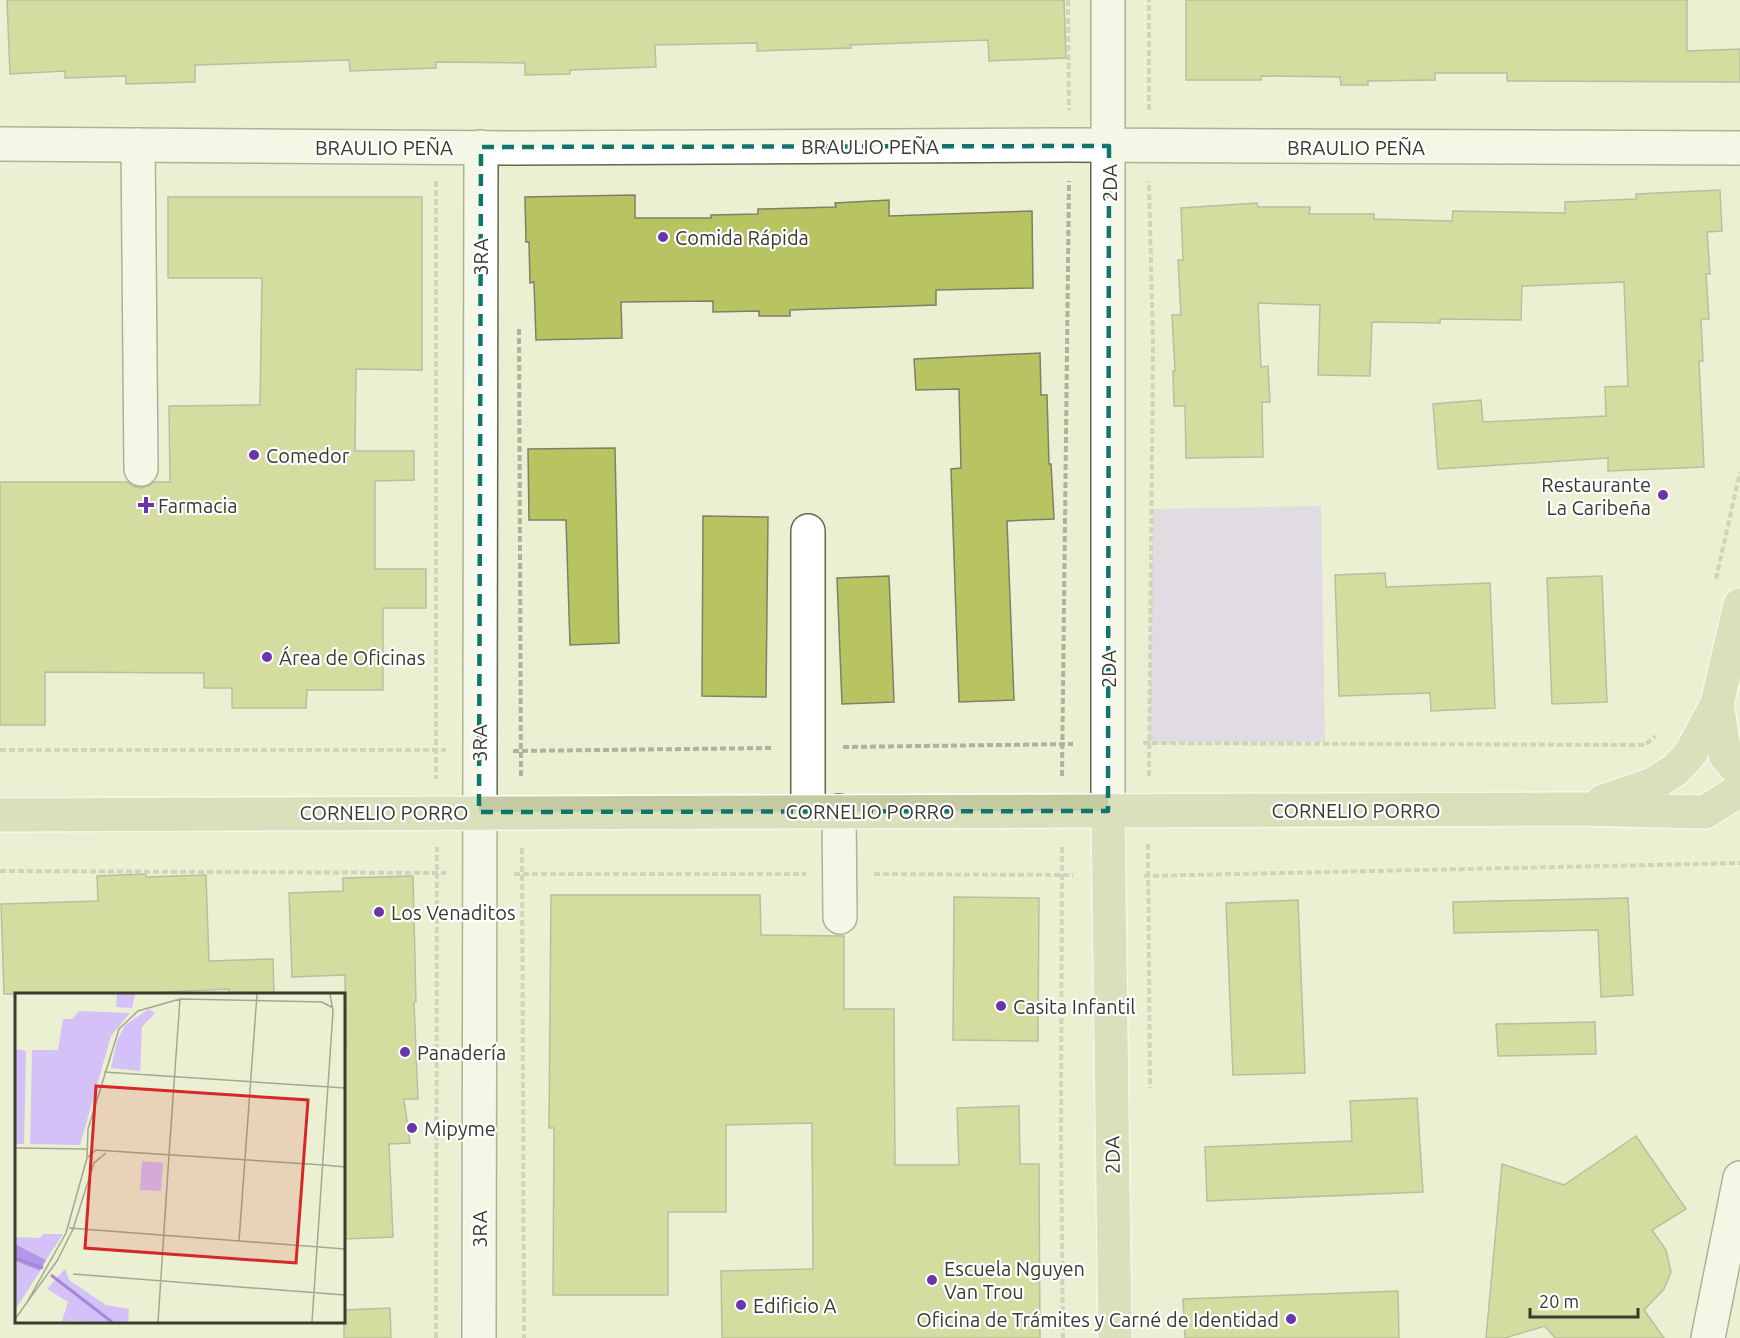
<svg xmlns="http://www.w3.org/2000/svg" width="1740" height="1338" font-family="Ubuntu,sans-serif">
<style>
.green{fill:#d4c1f7}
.building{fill:#b8c462;stroke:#7d8166;stroke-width:1.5}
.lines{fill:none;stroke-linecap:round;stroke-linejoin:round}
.minor-casing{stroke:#63674c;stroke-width:36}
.major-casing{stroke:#fff;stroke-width:36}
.path{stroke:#afb39b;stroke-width:4;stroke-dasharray:6 3;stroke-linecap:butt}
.minor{stroke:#fff;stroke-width:33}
.major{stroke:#c5caa2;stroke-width:33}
.marked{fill:none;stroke:#0f766e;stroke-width:4.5;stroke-dasharray:12 8;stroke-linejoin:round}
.poi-dot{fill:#6a34aa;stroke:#fff;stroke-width:2}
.labels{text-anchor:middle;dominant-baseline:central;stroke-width:4.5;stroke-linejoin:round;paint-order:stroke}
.street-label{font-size:20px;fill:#383b2e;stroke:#fff}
.poi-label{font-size:20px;fill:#383b2e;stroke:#fff;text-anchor:start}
.inset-river{fill:none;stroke:#a687da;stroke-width:3}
.inset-road{fill:none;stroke:#a3a890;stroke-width:1.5}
.view{fill:#d62828;fill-opacity:0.15;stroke:#d62828;stroke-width:3}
.inset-edge{fill:none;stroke:#383b2e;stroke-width:3}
</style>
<rect width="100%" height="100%" fill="#ebf0d2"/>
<path class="green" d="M1321 506 1325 742 1149 743 1153 509Z"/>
<g class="building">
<path d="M7 0H1064L1066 58 989 61 988 40 850 45 851 48 757 51V43L655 45 656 67 570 70V74L525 75V63L436 62V68L350 71 349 60 195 65V82L126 84V76L65 78V71L10 74Z"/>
<path d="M1186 0H1687V51L1740 49V82L1507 81V73H1435V80L1368 81V85H1341L1340 77 1261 76V80H1186Z"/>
<path d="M1720 190 1722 231 1707 232 1710 274H1706L1709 319H1701L1703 361H1699L1704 467 1608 471V458L1438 469 1433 404 1481 400 1483 422 1606 416 1605 387 1628 386 1624 282 1522 286 1521 320 1440 319V323L1372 322 1370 376 1318 375 1320 305 1258 303 1261 367 1268 366 1270 402H1262L1263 457 1186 458 1185 406H1174L1173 371H1175L1172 315H1181L1178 260H1183L1181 208 1257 203 1258 207H1310L1309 214H1374V219L1452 221 1453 211 1565 213V202L1636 199V194Z"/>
<path d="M635 195V218H711V215L758 214V209L836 207 835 203 889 200V216L1032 211 1033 288 936 290V305L790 310V316H759V311L713 312V301L621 302 622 338 536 340 534 282 530 283 529 242H526L525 197Z"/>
<path d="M168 197H422V370L356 369 355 451H414V480L375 481V569H426V608H383V690H307L306 708H232V688H204V673L45 672V725H0V482H128L132 486 141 488 150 485 154 482H170L169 406 260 405 262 278H168Z"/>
<path d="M1040 353 1041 395H1047L1049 464H1051L1054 519 1007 521 1014 700 959 702 951 469 961 468 959 389 916 390 914 359Z"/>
<path d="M615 448 619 643 570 645 566 520H529L528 449Z"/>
<path d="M703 516 768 517 766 697 702 696Z"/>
<path d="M1385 573 1386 587 1490 583 1495 708 1431 711 1430 693 1339 696 1335 575Z"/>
<path d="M889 576 894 702 842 704 837 578Z"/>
<path d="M1602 576 1607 702 1552 704 1547 578Z"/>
<path d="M146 874V877L206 875 209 961 273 959 274 994H229V989L150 993 151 994H4L1 904 98 901 97 876Z"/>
<path d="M413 876 416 1002H414L418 1099H404L410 1143 389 1144 393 1237 344 1239V1047H346L345 975 292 977 289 893 343 891V878Z"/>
<path d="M551 895H760L761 935 844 936V1009H894L895 1165H959L957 1108 1019 1106 1020 1164H1039L1040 1338H722L721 1271 813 1269 812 1123 726 1125V1212H668V1295H553L554 1128H549Z"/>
<path d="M954 897 1039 898 1038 1041 953 1040Z"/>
<path d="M1628 898 1633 995 1601 997 1598 930 1454 933 1453 902Z"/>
<path d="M1298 900 1305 1073 1233 1075 1226 903Z"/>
<path d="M1595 1022 1596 1054 1498 1056 1496 1024Z"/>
<path d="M1417 1098 1423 1192 1207 1201 1205 1147 1352 1141 1350 1101Z"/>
<path d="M1636 1136 1686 1209 1652 1230 1666 1250 1671 1272 1664 1289 1644 1310 1664 1338H1555L1545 1326 1505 1338H1486L1502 1164 1564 1185Z"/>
<path d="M1398 1291 1399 1338H1185L1183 1299Z"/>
<path d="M390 1308 391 1338H344V1310Z"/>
</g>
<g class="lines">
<defs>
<g id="minor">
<path d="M0 144 518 148 1069 145 1740 148"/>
<path d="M138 145 141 469"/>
<path d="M808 531V811"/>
<path d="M839 811 840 917"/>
<path d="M1108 811V0"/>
<path d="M479 1338 481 147"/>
<path d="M1708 1338 1740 1178"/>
</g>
<g id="major">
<path d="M1717 704 1725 755 1740 772"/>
<path d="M1603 801 1653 784 1675 770 1690 754 1717 704 1740 605"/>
<path d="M1108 811 1115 1338"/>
<path d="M0 815 1578 809 1705 812 1740 790"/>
</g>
</defs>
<use href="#minor" class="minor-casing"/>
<use href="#major" class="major-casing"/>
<g class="path">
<path d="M1068 0 1069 110"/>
<path d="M1149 110V0"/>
<path d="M436 181V779"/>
<path d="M519 329 521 777"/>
<path d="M1716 579 1740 472"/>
<path d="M1143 743 1645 745 1655 736"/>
<path d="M843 747 1073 744"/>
<path d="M0 750H446"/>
<path d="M513 751 773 748"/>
<path d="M1062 776 1069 181"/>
<path d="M1149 776 1153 345 1149 181"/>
<path d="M1148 844 1150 1088"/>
<path d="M1062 847 1061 1138 1063 1338"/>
<path d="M522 848 524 1338"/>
<path d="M0 871 446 873"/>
<path d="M514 874H806"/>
<path d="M874 874 1073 875"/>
<path d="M1144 876 1740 863"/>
<path d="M436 1338 437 847"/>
</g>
<use href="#minor" class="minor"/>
<use href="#major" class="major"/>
</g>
<path d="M0 0H1740V1338H0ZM1109 146 1108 811 479 812 481 147Z" fill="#ebf0d2" fill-opacity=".55" fill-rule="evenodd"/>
<path class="marked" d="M1109 146 1108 811 479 812 481 147Z"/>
<g class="poi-dot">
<circle cx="663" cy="237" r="6"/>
<circle cx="254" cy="455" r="6"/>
<circle cx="1663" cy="495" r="6"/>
<path d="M143 496h6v6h6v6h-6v6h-6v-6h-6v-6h6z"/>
<circle cx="267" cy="657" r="6"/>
<circle cx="379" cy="912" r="6"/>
<circle cx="1001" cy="1006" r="6"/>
<circle cx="405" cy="1052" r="6"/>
<circle cx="412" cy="1128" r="6"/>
<circle cx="932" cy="1280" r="6"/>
<circle cx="741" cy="1305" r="6"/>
<circle cx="1291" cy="1319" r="6"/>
</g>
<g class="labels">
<g class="street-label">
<text x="870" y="146">BRAULIO PEÑA</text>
<text x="384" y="147">BRAULIO PEÑA</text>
<text x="1356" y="147">BRAULIO PEÑA</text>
<text transform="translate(1109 183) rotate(-90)">2DA</text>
<text transform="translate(480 257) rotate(-90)">3RA</text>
<text transform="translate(1108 669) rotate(-90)">2DA</text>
<text transform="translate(479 743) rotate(-90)">3RA</text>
<text x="1356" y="810">CORNELIO PORRO</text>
<text x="870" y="811">CORNELIO PORRO</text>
<text x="384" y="812">CORNELIO PORRO</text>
<text transform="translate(1112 1155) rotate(-91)">2DA</text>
<text transform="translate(479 1229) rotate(-90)">3RA</text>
</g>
<g class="poi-label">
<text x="675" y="237">Comida Rápida</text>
<text x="266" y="455">Comedor</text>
<text x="1651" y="484" text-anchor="end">Restaurante<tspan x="1651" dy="23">La Caribeña</tspan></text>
<text x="158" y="505">Farmacia</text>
<text x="279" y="657">Área de Oficinas</text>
<text x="391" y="912">Los Venaditos</text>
<text x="1013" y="1006">Casita Infantil</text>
<text x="417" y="1052">Panadería</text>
<text x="424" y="1128">Mipyme</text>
<text x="944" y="1268">Escuela Nguyen<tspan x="944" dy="23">Van Trou</tspan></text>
<text x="753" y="1305">Edificio A</text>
<text x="1279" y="1319" text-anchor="end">Oficina de Trámites y Carné de Identidad</text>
</g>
</g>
<g transform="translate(15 993)">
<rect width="330" height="330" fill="#ebf0d2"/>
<path d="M102 1H120L117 15 101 14ZM134 16 140 20 127 34 125 78 96 75 102 48 110 32ZM64 18 115 20 96 43 65 152 15 151 17 57H43L48 26H57ZM0 56 11 58 9 151H0ZM127 168 148 170 146 198 125 197ZM28 241H48L31 267 0 251V244L25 245ZM0 268 25 278 0 317ZM50 276 54 287 91 312 114 316 113 329 47 328 53 309 32 296Z" fill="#d4c1f7"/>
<path d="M0 251 31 267 25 278 0 268Z" fill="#b596eb"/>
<path class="inset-river" d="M0 265 28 275M36 282 97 329"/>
<path class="inset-road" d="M165 6 307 9 318 15M89 79 330 95M0 155 73 156M154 162 165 6M72 165 73 136 104 36 123 18 165 6M309 172 330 174M54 235 330 256M224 248 242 1M58 281 330 302M11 311 51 240 72 165 81 157 309 172M0 326 42 268 58 236 79 170 91 160M143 329 154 162M297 329 318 18 315 1"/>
<path class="view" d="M81 93 293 107 281 270 70 255Z"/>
<rect width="330" height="330" class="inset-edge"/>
</g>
<path d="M1530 1308v9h108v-9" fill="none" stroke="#383b2e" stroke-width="3"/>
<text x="1539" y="1308" font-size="18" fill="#383b2e" stroke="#ffffff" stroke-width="4.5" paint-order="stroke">20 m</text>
</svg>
